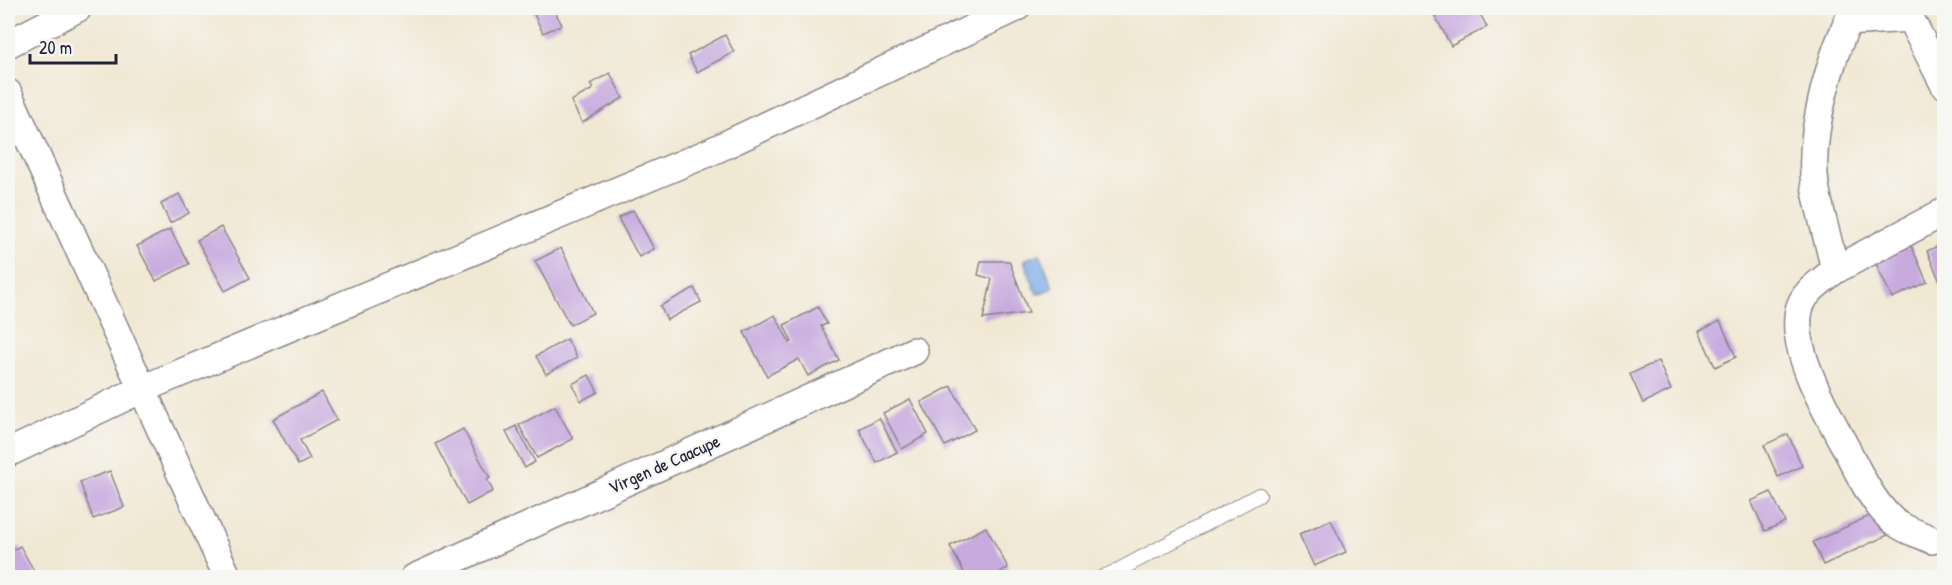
<svg xmlns="http://www.w3.org/2000/svg" width="1952" height="585" font-family="'Patrick Hand',sans-serif">
<style>
.water{fill:#7fafea;stroke:#506892;stroke-width:1.5}
.building{fill:#c8aadf}
.lines{fill:none;stroke-linecap:round;stroke-linejoin:round}
.lane-casing{stroke:#8a8588;stroke-width:16}
.street-casing{stroke:#8a8588;stroke-width:30}
.lane{stroke:#fff;stroke-width:14}
.street{stroke:#fff;stroke-width:27}
.labels{text-anchor:middle;dominant-baseline:central;stroke-width:4.5;stroke-linejoin:round;paint-order:stroke}
.street-label{font-size:18px;fill:#22223b;stroke:#f6f6f2}
</style>
<rect width="100%" height="100%" fill="#f6f6f2"/>
<filter id="ink" filterUnits="userSpaceOnUse"><feTurbulence type="fractalNoise" baseFrequency=".0167" numOctaves="2"/><feDisplacementMap in="SourceGraphic" scale="12" xChannelSelector="R" yChannelSelector="G"/><feConvolveMatrix kernelMatrix="1 2 1 2 8 2 1 2 1" color-interpolation-filters="sRGB"/></filter>
<filter id="wash" filterUnits="userSpaceOnUse"><feTurbulence type="fractalNoise" baseFrequency=".008" numOctaves="4" result="noise"/><feDisplacementMap in="SourceGraphic" scale="24" xChannelSelector="R" yChannelSelector="G"/><feGaussianBlur stdDeviation="1.35" result="paint"/><feColorMatrix in="noise" values="0 0 0 0 0 0 0 0 0 0 0 0 0 0 0 0 0 1.4 0 .05"/><feComposite in="paint" operator="in"/></filter>
<g filter="url(#wash)">
<rect width="100%" height="100%" fill="#f1e8d4"/>
<path class="water" d="M1040 254 1053 288 1037 294 1024 260Z"/>
<g id="blocks">
<g class="building">
<path d="M531 8H553L562 25 543 33Z"/>
<path d="M1441 8H1477L1487 27 1451 46 1433 12Z"/>
<path d="M725 35 734 52 697 72 688 55Z"/>
<path d="M610 73 623 98 582 123 571 101 593 89 590 84Z"/>
<path d="M179 194 189 213 170 223 161 204Z"/>
<path d="M633 210 654 249 639 257 618 218Z"/>
<path d="M221 227 250 278 225 291 197 240Z"/>
<path d="M170 229 189 264 156 281 137 246Z"/>
<path d="M1908 239 1927 282 1892 298 1872 255Z"/>
<path d="M1944 243V291L1927 251Z"/>
<path d="M8 246 15 262 8 266Z"/>
<path d="M561 248 593 313 570 325 535 261Z"/>
<path d="M981 261H1009L1029 313 983 319 992 279 978 275Z"/>
<path d="M694 288 701 302 667 320 660 306Z"/>
<path d="M818 307 827 324 821 326 839 360 808 376 799 359 767 376 744 332 775 315 790 343 792 342 784 325Z"/>
<path d="M1720 321 1736 357 1715 367 1699 331Z"/>
<path d="M567 339 577 358 546 374 536 356Z"/>
<path d="M1658 361 1671 390 1643 403 1630 374Z"/>
<path d="M589 375 598 392 581 401 572 384Z"/>
<path d="M951 386 975 430 945 446 921 402Z"/>
<path d="M322 392 337 420 300 440 310 459 298 465 273 419Z"/>
<path d="M910 399 928 434 902 449 883 413Z"/>
<path d="M555 406 573 439 537 458 519 425Z"/>
<path d="M879 418 897 452 877 463 859 429Z"/>
<path d="M516 426 535 462 525 468 506 432Z"/>
<path d="M463 429 490 478 487 479 493 491 467 505 435 444Z"/>
<path d="M1788 434 1802 466 1778 477 1764 445Z"/>
<path d="M110 471 124 507 93 519 80 482Z"/>
<path d="M1771 492 1785 522 1765 531 1751 501Z"/>
<path d="M1878 512 1888 535 1823 565 1813 542Z"/>
<path d="M1331 520 1346 552 1314 566 1299 534Z"/>
<path d="M986 527 1008 568 990 578H967L950 546Z"/>
<path d="M20 546 38 578H8V553Z"/>
</g>
</g>
</g>
<g filter="url(#ink)">
<use href="#blocks" fill-opacity="0" stroke="#8a8588" stroke-width="1.5"/>
<g class="lines">
<defs>
<path id="lane" d="M1101 578 1115 572 1259 495"/>
<g id="street">
<path d="M1855 8C1831 52 1808 134 1815 185 1820 214 1829 242 1835 270 1822 281 1803 292 1799 310 1790 351 1828 414 1847 450 1859 474 1872 501 1891 519 1901 529 1920 534 1932 540"/>
<path d="M1905 8 1944 84"/>
<path d="M1847 22 1910 18"/>
<path d="M8 44 78 8"/>
<path d="M8 93 228 578"/>
<path d="M1835 270 1944 212"/>
<path d="M8 453 142 389 708 153 1016 8"/>
<path d="M414 578 914 351"/>
</g>
</defs>
<use href="#lane" class="lane-casing"/>
<use href="#street" class="street-casing"/>
<use href="#lane" class="lane"/>
<use href="#street" class="street"/>
</g>
</g>
<g class="labels">
<g class="street-label">
<text transform="translate(664 464) rotate(-24)">Virgen de Caacupe</text>
</g>
</g>
<rect width="1952" height="585" fill="none" stroke="#f6f6f2" stroke-width="30"/>
<path d="M30 54v9h86v-9" fill="none" stroke="#22223b" stroke-width="3"/>
<text x="39" y="54" font-size="18" fill="#22223b" stroke="#f6f6f2" stroke-width="4.5" paint-order="stroke">20 m</text>
</svg>
